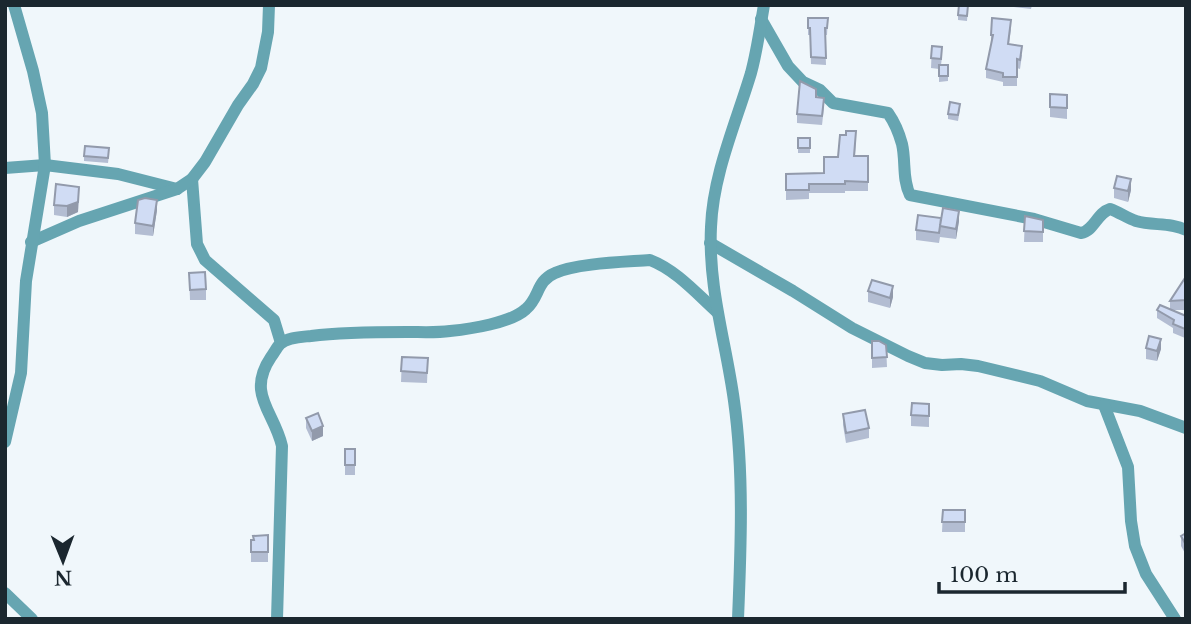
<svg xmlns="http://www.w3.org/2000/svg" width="1191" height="624" font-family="'Libre Baskerville',serif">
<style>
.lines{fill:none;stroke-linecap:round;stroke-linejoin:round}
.minor{stroke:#66a5b1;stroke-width:12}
.wall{fill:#b3bdd2}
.shaded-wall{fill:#929aab}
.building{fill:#d0dcf4;stroke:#929aab;stroke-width:2}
</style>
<rect width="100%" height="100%" fill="#f0f7fb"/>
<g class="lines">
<g class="minor">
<path d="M761 19 788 66 803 82 820 90 833 103 888 113C895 123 899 133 902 144 906 161 902 179 910 195L1034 219 1081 233C1094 231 1097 213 1110 209 1119 212 1127 218 1136 221 1153 226 1170 222 1186 230"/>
<path d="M5 168 45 165 118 174 177 189"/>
<path d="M192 179 197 244 205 260 274 320 281 343"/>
<path d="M31 242 79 221 177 189 192 179 205 162 238 105 253 84 261 68 268 32 269 5"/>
<path d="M710 243 793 291 852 328 908 356 925 363 942 365 961 364 978 366 1040 381 1087 401 1140 411 1186 428"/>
<path d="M1104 405 1128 467 1131 521 1135 546 1146 574 1175 619"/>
<path d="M5 442 21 373 26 281 45 165 42 113 33 71 14 5"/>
<path d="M5 593 32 619"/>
<path d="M277 619 282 446C274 411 246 394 271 357 274 353 277 347 280 344 288 337 301 337 311 336 343 332 375 332 407 332 421 332 436 333 450 331 470 329 511 323 526 309 540 297 536 281 555 273 577 263 625 262 650 260 676 270 696 293 717 312"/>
<path d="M738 619C741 547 744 472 734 401 726 342 708 288 711 227 713 174 736 123 751 73 757 51 760 28 764 5"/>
</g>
</g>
<g class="wall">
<path d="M968 5 967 21 958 20V15Z"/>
<path d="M1011 5H1032L1031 9 1014 7Z"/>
<path d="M808 18H828L827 35H825L826 65 811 64 810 35H808Z"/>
<path d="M1011 29 1009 44 1022 55 1020 69 1017 68V86H1003V82L986 78V69L991 44V35Z"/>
<path d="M932 46 942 57 941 65H948V81L939 82V69L931 68Z"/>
<path d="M1050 94 1067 95V119L1050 117Z"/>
<path d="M816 97 824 108 822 125 797 123V114Z"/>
<path d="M960 109 958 121 948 119V114Z"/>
<rect x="798" y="138" width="12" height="15"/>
<path d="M856 141 855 156H868V191H845V193H809V199L786 200V174L824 173 838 157Z"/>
<path d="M109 154 108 163 84 161V156Z"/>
<path d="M1114 188 1131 190 1128 202 1114 198Z"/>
<path d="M79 197 78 212 67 217 54 215V205Z"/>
<path d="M157 210 153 236 135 234V223Z"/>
<path d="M1025 216 1043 220V242H1024Z"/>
<path d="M959 221 956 239 940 237 939 243 916 240V230Z"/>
<path d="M189 273 206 289V300H190Z"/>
<path d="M1186 277V310H1173L1186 316 1185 338 1173 333V328L1157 318V310L1170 309V301Z"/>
<path d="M868 291 893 297 890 308 868 302Z"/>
<path d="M872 341 886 345 887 367 872 368Z"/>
<path d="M1146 348 1161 349 1157 361 1146 359Z"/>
<path d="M402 357 428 358 427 383 401 382Z"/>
<path d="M843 414 869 428V438L846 443 843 425Z"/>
<path d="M911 415H929V427L911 426Z"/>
<path d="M306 418 323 436 312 441 306 428Z"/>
<rect x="345" y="449" width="10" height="26"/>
<path d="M943 510H965V532H942Z"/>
<path d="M1186 533V555L1181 546V536Z"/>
<path d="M268 535V562H251V540Z"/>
</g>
<g class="shaded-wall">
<path d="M1131 179V190L1128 202V191Z"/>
<path d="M79 187 78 212 67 217V206Z"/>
<path d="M157 200V210L153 236V226Z"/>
<path d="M959 211V221L956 239V229Z"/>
<path d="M893 286V297L890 308V298Z"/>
<path d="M1161 339V349L1157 361V351Z"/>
<path d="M323 426V436L312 441V431Z"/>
</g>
<g class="building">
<path d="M959 5H968L967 16 958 15Z"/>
<path d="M808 18H828L827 28H825L826 58 811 57 810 28H808Z"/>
<path d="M992 18 1011 20 1008 44 1022 46 1020 60 1017 59V77H1003V73L986 69 993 35H991Z"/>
<path d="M932 46 942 47 941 59 931 58Z"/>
<rect x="939" y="65" width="9" height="11"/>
<path d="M800 81 816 89V97L824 98 822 116 797 114Z"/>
<path d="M1050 94 1067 95V108L1050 107Z"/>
<path d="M950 102 960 104 958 115 948 114Z"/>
<path d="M846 131H856L854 156H868V182L845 181V184H809V190H786V174L824 173V157H838L840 135H846Z"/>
<rect x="798" y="138" width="12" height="10"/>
<path d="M85 146 109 148 108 158 84 156Z"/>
<path d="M1117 176 1131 179 1128 191 1114 188Z"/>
<path d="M56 184 79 187 78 202 67 206 54 205Z"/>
<path d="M145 198 157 200 153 226 135 223 138 200Z"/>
<path d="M943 208 959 211 956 229 940 226 939 233 916 230 918 215 941 218 940 226Z"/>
<path d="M1025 216 1043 220V232L1024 231Z"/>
<path d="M205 272 206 289 190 290 189 273Z"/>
<path d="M1186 277V300L1170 301 1185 278Z"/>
<path d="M872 280 893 286 890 298 868 291Z"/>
<path d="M1160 305 1186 316 1185 329 1173 324 1174 320 1157 310Z"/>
<path d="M1149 336 1161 339 1157 351 1146 348Z"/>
<path d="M872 341H879L886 345 887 357 872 358Z"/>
<path d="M402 357 428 358 427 373 401 371Z"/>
<path d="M912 403 929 404V416L911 415Z"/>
<path d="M865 410 869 428 846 433 843 414Z"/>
<path d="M318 413 323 426 312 431 306 418Z"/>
<rect x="345" y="449" width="10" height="16"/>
<path d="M943 510H965V522H942Z"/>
<path d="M1186 533V545L1181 536Z"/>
<path d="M268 535V552H251V540H254L253 536Z"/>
</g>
<rect width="1191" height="624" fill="none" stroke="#1b272f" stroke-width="14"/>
<g transform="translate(63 561) rotate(179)" stroke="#f0f7fb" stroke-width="5" paint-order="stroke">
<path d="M0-5L12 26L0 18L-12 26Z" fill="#1b272f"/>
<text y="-10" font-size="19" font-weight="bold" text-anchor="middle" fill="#1b272f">N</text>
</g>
<path d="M939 582v10h186v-10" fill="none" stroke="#1b272f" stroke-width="3.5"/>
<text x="950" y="582" font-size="21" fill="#1b272f" stroke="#f0f7fb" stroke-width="5" paint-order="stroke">100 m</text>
</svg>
